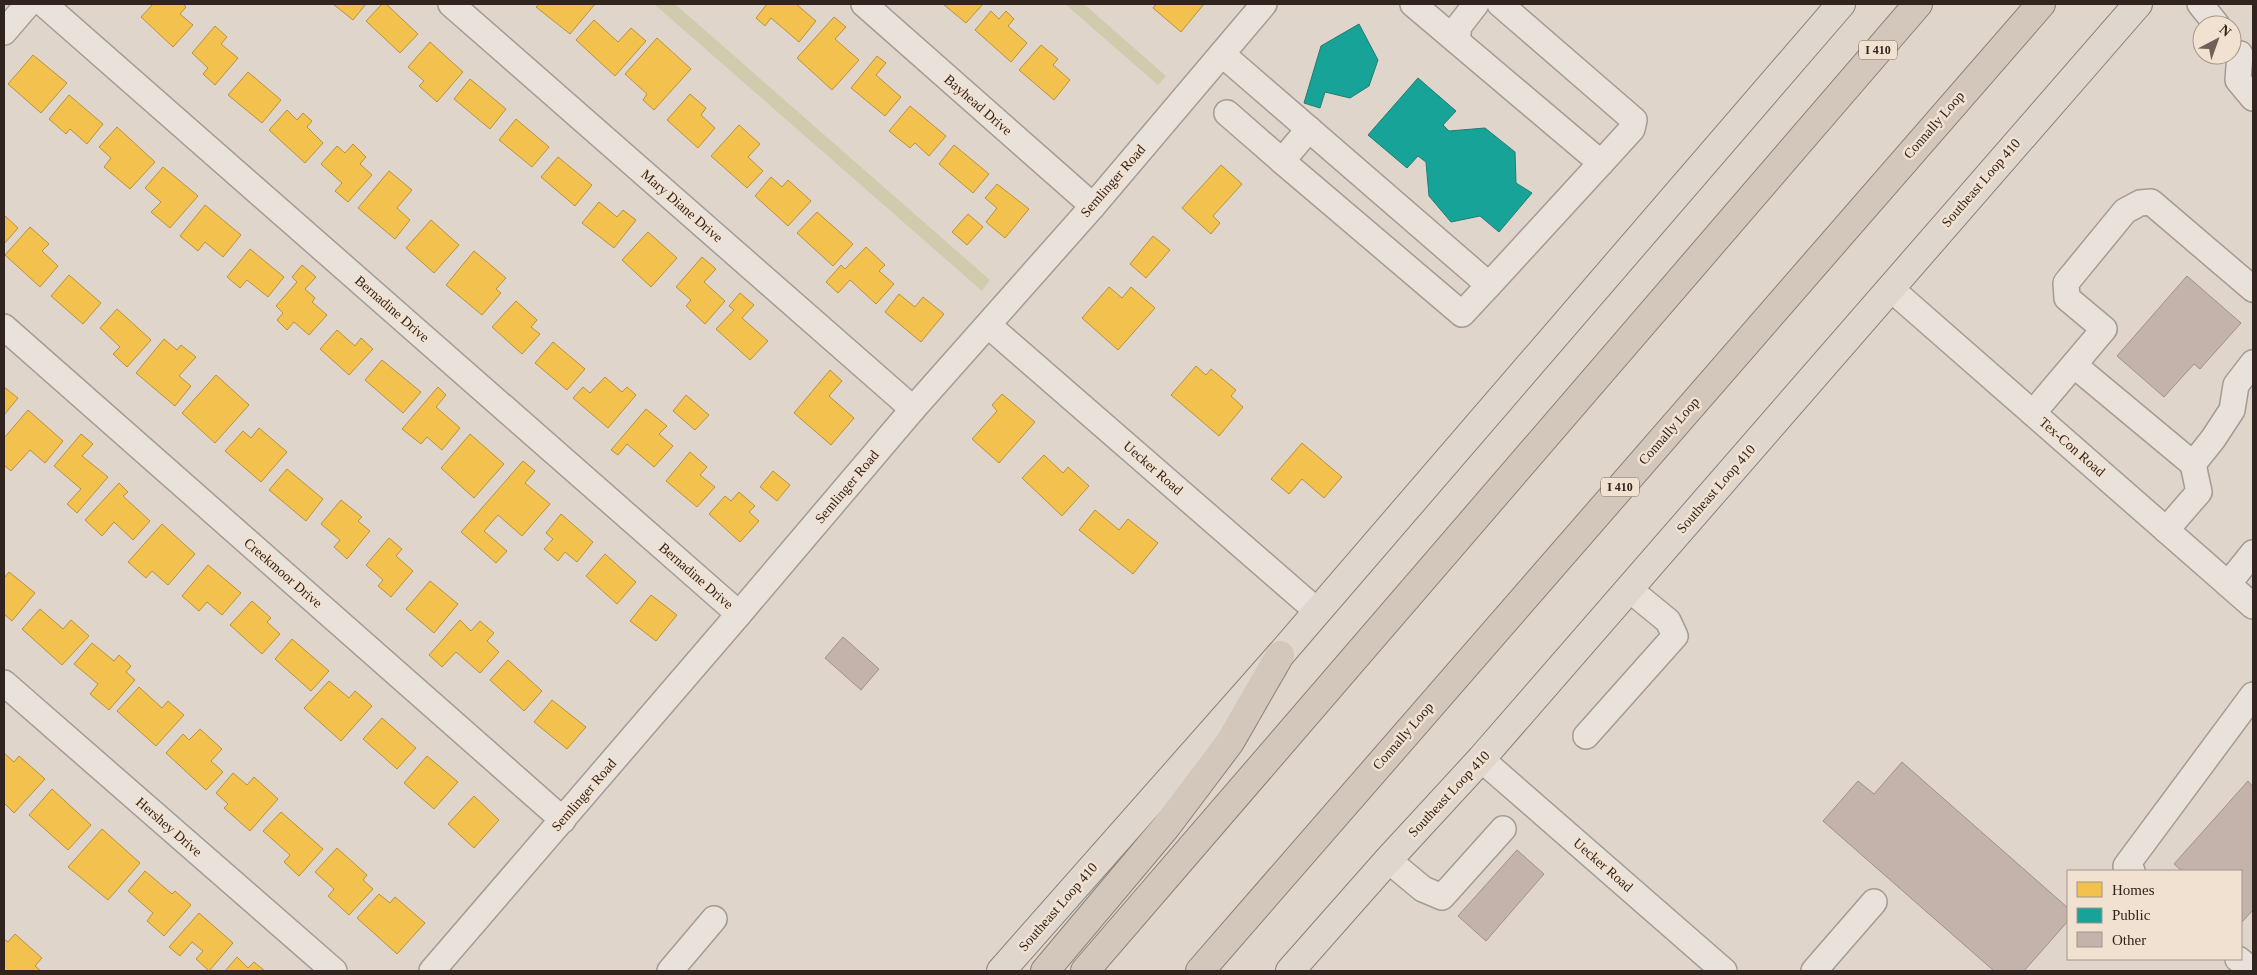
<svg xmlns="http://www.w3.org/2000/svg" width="2257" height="975" font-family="Georgia,serif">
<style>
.green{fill:#d1cbad}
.homes{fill:#f2c14e;stroke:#b8923f}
.public{fill:#17a398;stroke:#1f7d73}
.building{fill:#c3b3ab;stroke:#9f918a}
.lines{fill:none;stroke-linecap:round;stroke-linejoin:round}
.minor-casing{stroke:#a59b93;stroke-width:28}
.major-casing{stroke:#8a817a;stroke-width:30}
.highway-casing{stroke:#8a817a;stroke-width:30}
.minor{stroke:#e8e2db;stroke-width:25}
.major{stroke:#dfd7cd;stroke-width:28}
.highway{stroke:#d3c6bb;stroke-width:28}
.labels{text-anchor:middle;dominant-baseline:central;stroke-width:5;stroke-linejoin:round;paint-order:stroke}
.shield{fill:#f1e1d0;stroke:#6b5c53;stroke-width:1}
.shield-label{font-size:12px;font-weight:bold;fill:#31231d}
.street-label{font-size:14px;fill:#31231d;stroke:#f1e1d0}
</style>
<rect width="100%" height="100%" fill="#e0d5ca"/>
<g class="green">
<path d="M654 4H675L990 280 982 291Z"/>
<path d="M1065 4H1084L1166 76 1158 85Z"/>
</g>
<g class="homes">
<path d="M153 4H183L186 7 180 14 193 25 173 47 141 17Z"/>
<path d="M333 4H366L353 20Z"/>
<path d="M382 4H386L418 34 400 53 366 21Z"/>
<path d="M539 4H595L570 34 536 7Z"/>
<path d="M767 4H796L816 21 799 42 771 18 765 26 756 18Z"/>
<path d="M943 4H983L966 23Z"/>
<path d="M1156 4H1204L1181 32 1153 8Z"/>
<path d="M991 11 999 19 1006 11 1014 19 1008 26 1027 43 1011 62 975 30Z"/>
<path d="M834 17 846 27 835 39 859 60 832 90 797 58Z"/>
<path d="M594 20 618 42 631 28 646 41 615 76 576 40Z"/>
<path d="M215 26 227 37 221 44 238 58 215 85 203 74 208 68 192 53Z"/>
<path d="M657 38 691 69 654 110 643 100 647 94 625 74Z"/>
<path d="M430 42 463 72 437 102 419 86 424 81 408 67Z"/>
<path d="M1041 45 1058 59 1053 65 1070 80 1054 100 1019 70Z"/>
<path d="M33 55 67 83 41 113 8 84Z"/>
<path d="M877 56 886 63 876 75 901 97 885 116 851 88Z"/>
<path d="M248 72 281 100 262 123 228 95Z"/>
<path d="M470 79 506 109 490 129 454 99Z"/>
<path d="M690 94 706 108 701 115 715 128 698 148 667 120Z"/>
<path d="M69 95 103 124 87 144 70 129 66 134 49 119Z"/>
<path d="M910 106 946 136 929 156 915 143 910 148 889 131Z"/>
<path d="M287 110 297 120 303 113 312 121 307 127 323 143 305 163 269 130Z"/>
<path d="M516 119 549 147 532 167 499 140Z"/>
<path d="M739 125 760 144 748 157 763 171 747 188 711 156Z"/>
<path d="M117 127 155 162 130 189 104 167 111 158 99 147Z"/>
<path d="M353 144 366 157 360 164 372 175 348 202 335 191 342 183 321 164 337 146 345 153Z"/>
<path d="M954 145 989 174 973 193 939 164Z"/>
<path d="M558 157 592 185 575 206 541 177Z"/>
<path d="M1221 165 1242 184 1213 216 1220 223 1211 234 1182 208Z"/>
<path d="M163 167 198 196 170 228 151 212 161 202 145 188Z"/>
<path d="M389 171 412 190 397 208 410 220 395 239 358 208Z"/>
<path d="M771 177 782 187 788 180 811 201 788 226 755 196Z"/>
<path d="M997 184 1029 209 1005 238 986 222 997 208 985 198Z"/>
<path d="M599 202 617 217 623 210 636 220 614 248 582 223Z"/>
<path d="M205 205 241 235 223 257 205 242 198 251 180 236Z"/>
<path d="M817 212 853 244 833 266 797 233Z"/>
<path d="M968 214 983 227 967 245 952 232Z"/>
<path d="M4 215 18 228 4 244Z"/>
<path d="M431 220 459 245 434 273 406 248Z"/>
<path d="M30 227 49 244 42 251 58 266 40 287 5 255Z"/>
<path d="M648 232 677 258 651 287 622 260Z"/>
<path d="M1153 236 1170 250 1146 278 1130 264Z"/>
<path d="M866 247 885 265 879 271 894 284 876 304 850 280 838 293 826 282 841 265 845 269Z"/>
<path d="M250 249 284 277 268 297 247 280 240 288 227 277Z"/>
<path d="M474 251 506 278 496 289 501 293 482 315 446 285Z"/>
<path d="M702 257 716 269 704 282 725 301 705 324 686 306 691 300 676 287Z"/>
<path d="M302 265 316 277 305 289 315 298 312 302 327 315 309 335 294 322 287 330 277 320 283 313 276 306 297 282 292 277Z"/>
<path d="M69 275 101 303 83 324 51 296Z"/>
<path d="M1109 287 1122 298 1131 287 1155 308 1118 350 1082 318Z"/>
<path d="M740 293 754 305 742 318 768 341 750 360 716 329 734 310 729 306Z"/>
<path d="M899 294 915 307 923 297 944 314 921 342 885 312Z"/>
<path d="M516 301 537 320 531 327 540 334 522 354 492 327Z"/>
<path d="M117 309 151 340 127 367 113 354 120 347 100 328Z"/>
<path d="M337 330 355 346 361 338 373 349 349 375 320 349Z"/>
<path d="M164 339 177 350 181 345 196 357 179 376 191 386 175 406 136 373Z"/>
<path d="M553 342 585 369 567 390 535 363Z"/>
<path d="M382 360 421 392 403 413 365 380Z"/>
<path d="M1196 366 1206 375 1211 369 1236 390 1231 396 1243 407 1219 436 1171 395Z"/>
<path d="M830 370 842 381 829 396 854 418 831 445 794 413Z"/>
<path d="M216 375 249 405 215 443 182 413Z"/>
<path d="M605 377 622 392 627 387 636 395 608 428 573 398 583 387 590 393Z"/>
<path d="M4 387 18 398 4 415Z"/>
<path d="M438 387 446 395 436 407 460 428 442 450 427 437 421 444 402 429Z"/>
<path d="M1002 394 1035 422 999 463 972 439 997 411 992 405Z"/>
<path d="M686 395 709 415 695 430 673 411Z"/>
<path d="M646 409 667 426 659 434 673 446 654 467 627 444 618 455 611 450Z"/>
<path d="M28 410 63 441 45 463 30 450 11 471 4 465V438Z"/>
<path d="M259 428 287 452 261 482 225 451 243 431 251 438Z"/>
<path d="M81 434 93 444 82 456 108 477 77 513 67 504 81 489 54 466Z"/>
<path d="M470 434 504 464 474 498 441 468Z"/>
<path d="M1302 443 1342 477 1324 498 1302 479 1289 494 1271 479Z"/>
<path d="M690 452 707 467 700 475 715 487 697 507 666 481Z"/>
<path d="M1044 455 1063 473 1068 467 1089 486 1062 516 1022 478Z"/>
<path d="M523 461 535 471 525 483 550 504 522 536 498 515 484 531 507 551 496 563 461 532Z"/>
<path d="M287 469 323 499 306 521 269 490Z"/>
<path d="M773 471 790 485 777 501 760 487Z"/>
<path d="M119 483 128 492 123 496 150 521 133 540 114 522 102 536 85 520Z"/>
<path d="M739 492 755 506 749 512 759 521 740 542 709 514 725 496 731 501Z"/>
<path d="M341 500 362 517 358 521 370 531 347 559 334 547 340 540 321 524Z"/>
<path d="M1095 510 1119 530 1128 519 1158 543 1133 574 1079 530Z"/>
<path d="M561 514 593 542 577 562 565 552 558 561 544 549 553 539 546 533Z"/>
<path d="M162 524 195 554 168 585 152 571 146 578 128 562Z"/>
<path d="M389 538 402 549 396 556 413 571 391 597 378 586 383 580 366 565Z"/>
<path d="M605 554 636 582 617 604 586 576Z"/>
<path d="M208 565 241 593 222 615 207 602 199 611 182 596Z"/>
<path d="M9 572 35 593 12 621 4 614V578Z"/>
<path d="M430 581 458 604 434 633 406 609Z"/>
<path d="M651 595 677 615 656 641 630 621Z"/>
<path d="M252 601 271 618 267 622 280 634 262 654 230 625Z"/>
<path d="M40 609 63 629 71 620 89 636 62 665 22 629Z"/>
<path d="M460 620 471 631 480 621 494 633 487 641 499 652 480 673 456 652 442 667 429 655Z"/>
<path d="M292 639 329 671 311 691 275 659Z"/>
<path d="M92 643 114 661 119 655 131 666 126 672 135 680 109 710 90 694 98 684 74 664Z"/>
<path d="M508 660 542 691 524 711 490 680Z"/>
<path d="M329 681 349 698 355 691 372 706 341 741 304 708Z"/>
<path d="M139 687 162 708 168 701 184 715 156 746 117 711Z"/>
<path d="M552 700 586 727 567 749 534 722Z"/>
<path d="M382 718 416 748 397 769 363 739Z"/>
<path d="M200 729 222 749 211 761 223 772 206 790 166 753 183 734 189 740Z"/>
<path d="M4 753 14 762 19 756 45 779 14 813 4 803Z"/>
<path d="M427 756 458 782 434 809 404 783Z"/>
<path d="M233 773 247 785 254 777 278 799 250 831 224 808 228 804 216 793Z"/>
<path d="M52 789 91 825 68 850 29 815Z"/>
<path d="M474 796 499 820 474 848 448 824Z"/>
<path d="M281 812 323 849 299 876 284 862 290 855 263 831Z"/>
<path d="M102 829 140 863 108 900 68 867Z"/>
<path d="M337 848 367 875 363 880 373 889 349 915 328 896 334 889 315 872Z"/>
<path d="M145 871 172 894 175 891 191 905 164 936 147 921 153 913 128 891Z"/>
<path d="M379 894 390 903 395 897 425 923 397 954 357 918Z"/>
<path d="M199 913 233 943 209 971 196 959 203 951 192 942 180 956 169 947Z"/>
<path d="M15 934 42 958 35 966 41 971H4V939L8 942Z"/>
<path d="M237 957 248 968 254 962 265 971H225Z"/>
</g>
<g class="public">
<path d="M1359 24 1378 60 1369 86 1350 98 1325 92 1320 108 1304 103 1321 46Z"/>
<path d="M1418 78 1456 111 1443 125 1449 131 1485 128 1515 152 1516 183 1532 193 1499 232 1480 216 1451 222 1429 196 1426 162 1418 156 1407 168 1368 135Z"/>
</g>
<g class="building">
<path d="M2187 276 2241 323 2200 369 2194 364 2164 397 2117 356Z"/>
<path d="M843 637 879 669 861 690 825 658Z"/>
<path d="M1902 762 2068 908V921L2024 971H1994L1823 821 1858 781 1874 794Z"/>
<path d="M2248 781 2253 787V910L2241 923V871H2182L2174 864Z"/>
<path d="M1517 850 1544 874 1486 941 1458 916Z"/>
</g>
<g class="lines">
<defs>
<g id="minor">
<path d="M44 4 739 614"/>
<path d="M451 4 913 409"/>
<path d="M864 4 1093 206"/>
<path d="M1500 4 1634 120 1632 129 1601 163"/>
<path d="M2200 4 2217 25"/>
<path d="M4 32 28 4"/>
<path d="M1457 41 1459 26 1476 4"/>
<path d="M1222 54 1489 285 1601 163 1413 4"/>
<path d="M2240 54 2238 80 2253 98"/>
<path d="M1227 113 1282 161"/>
<path d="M1309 129 1282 161 1462 314 1489 285"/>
<path d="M1890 288 2253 606"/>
<path d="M988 325 1317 611"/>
<path d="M4 327 563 820"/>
<path d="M2074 365 2193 464"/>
<path d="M2033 413 2104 329 2067 298 2066 283 2125 211 2140 203 2151 202 2253 289"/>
<path d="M2166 530 2199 492 2193 464 2213 439 2232 410 2236 385 2253 363"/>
<path d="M2228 584 2253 553"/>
<path d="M4 683 334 971"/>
<path d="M1586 736 1675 636 1668 621 1629 589"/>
<path d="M1481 759 1724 971"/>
<path d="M1388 860 1423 889 1442 897 1503 829"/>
<path d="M2132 871 2126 866 2253 695"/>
<path d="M2238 959 2253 971"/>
<path d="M432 971 739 614 913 409 1093 206 1264 4"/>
<path d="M670 971 714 919"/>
<path d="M1814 971 1874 902"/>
</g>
<g id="major">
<path d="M1001 971 1280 655 1841 4"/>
<path d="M1290 971 1388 860 1481 759 2138 4"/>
</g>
<g id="highway">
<path d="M1045 971 1166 827 1230 742 1280 655"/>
<path d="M1085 971 1918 4"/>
<path d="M1200 971 2041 4"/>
</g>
</defs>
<use href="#minor" class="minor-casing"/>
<use href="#major" class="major-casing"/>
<use href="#highway" class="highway-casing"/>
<use href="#minor" class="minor"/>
<use href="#major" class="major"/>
<use href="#highway" class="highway"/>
</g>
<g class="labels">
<g class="shield">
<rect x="1859" y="40.5" width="38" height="19" rx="4"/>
<rect x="1601" y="477.5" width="38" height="19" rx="4"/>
</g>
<g class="shield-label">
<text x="1878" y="50">I 410</text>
<text x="1620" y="487">I 410</text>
</g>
<g class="street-label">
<text transform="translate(978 105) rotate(41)">Bayhead Drive</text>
<text transform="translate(1934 125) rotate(-49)">Connally Loop</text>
<text transform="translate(1113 181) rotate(-49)">Semlinger Road</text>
<text transform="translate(1981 183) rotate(-49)">Southeast Loop 410</text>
<text transform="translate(682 206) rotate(41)">Mary Diane Drive</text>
<text transform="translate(392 309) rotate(41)">Bernadine Drive</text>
<text transform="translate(1669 431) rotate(-49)">Connally Loop</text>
<text transform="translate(2072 447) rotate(41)">Tex-Con Road</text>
<text transform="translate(1153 468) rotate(41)">Uecker Road</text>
<text transform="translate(847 487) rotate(-50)">Semlinger Road</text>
<text transform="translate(1716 489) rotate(-49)">Southeast Loop 410</text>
<text transform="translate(283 573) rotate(41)">Creekmoor Drive</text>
<text transform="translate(696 576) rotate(41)">Bernadine Drive</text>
<text transform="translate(1403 736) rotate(-49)">Connally Loop</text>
<text transform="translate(1449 794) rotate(-47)">Southeast Loop 410</text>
<text transform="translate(584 795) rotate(-49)">Semlinger Road</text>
<text transform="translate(169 827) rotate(41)">Hershey Drive</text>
<text transform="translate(1603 865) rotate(41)">Uecker Road</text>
<text transform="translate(1058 907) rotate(-49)">Southeast Loop 410</text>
</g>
</g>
<rect width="2257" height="975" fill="none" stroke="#31231d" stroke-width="10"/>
<rect x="2067" y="870" width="175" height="90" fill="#f1e1d0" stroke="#a49588"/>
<rect x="2077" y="882" width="25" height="15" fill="#f2c14e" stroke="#a49588"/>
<text x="2112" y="895" font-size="15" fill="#31231d">Homes</text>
<rect x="2077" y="908" width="25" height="15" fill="#17a398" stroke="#a49588"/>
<text x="2112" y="920" font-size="15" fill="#31231d">Public</text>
<rect x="2077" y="932" width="25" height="15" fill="#c3b3ab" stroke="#a49588"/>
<text x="2112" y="945" font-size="15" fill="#31231d">Other</text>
<g transform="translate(2217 40) rotate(41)"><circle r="24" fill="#f1e1d0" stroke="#a49588"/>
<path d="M0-4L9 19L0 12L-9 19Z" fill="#6e615a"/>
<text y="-8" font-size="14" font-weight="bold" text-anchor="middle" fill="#31231d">N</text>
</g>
</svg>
